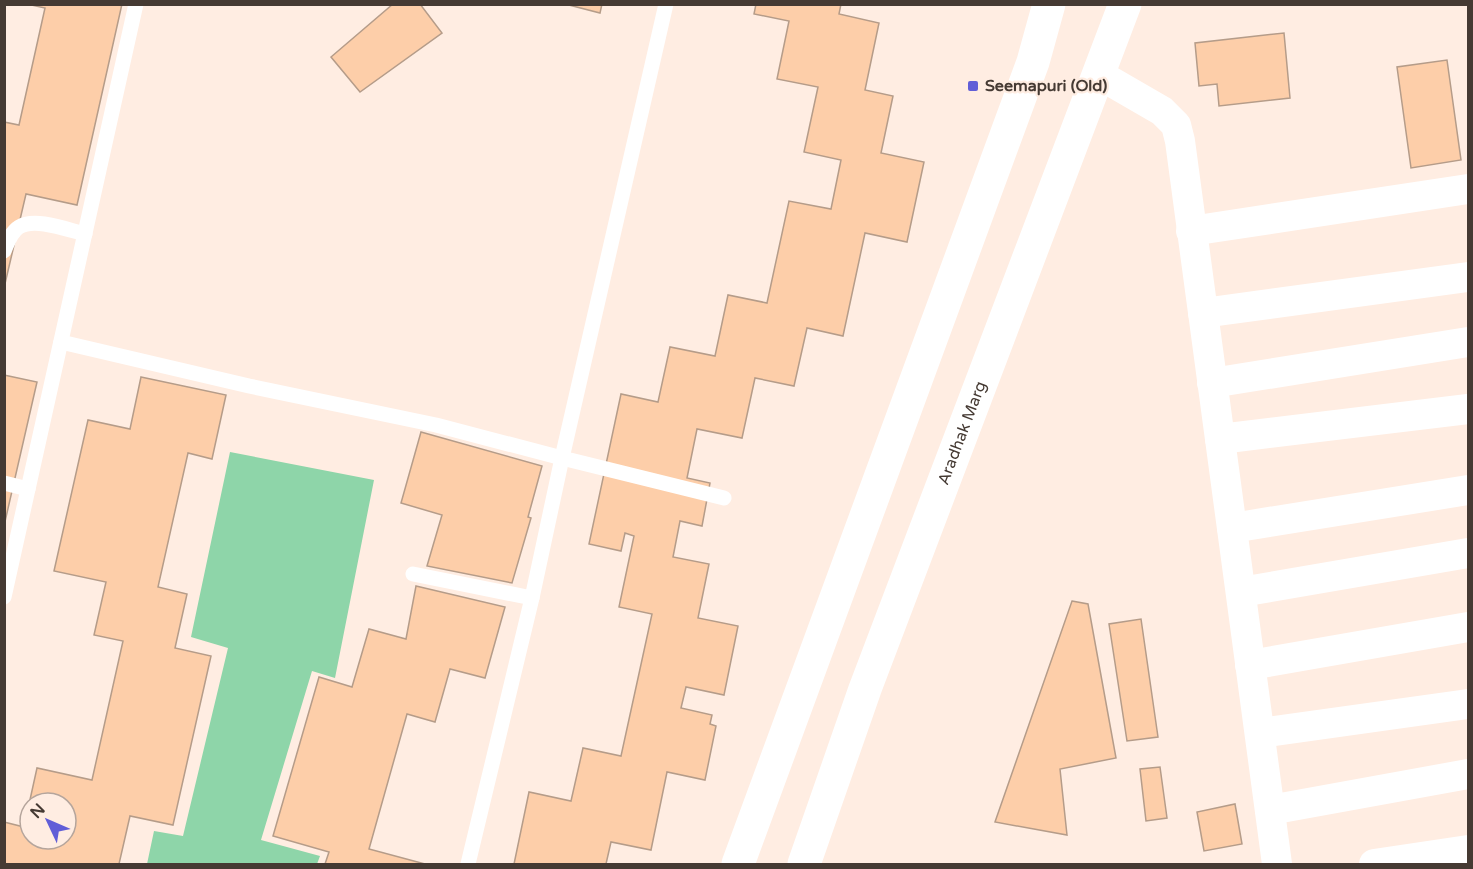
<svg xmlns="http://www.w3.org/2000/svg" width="1473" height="869" font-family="'Varela Round',sans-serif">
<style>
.green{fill:#8ed5a9}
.building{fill:#fdcea9;stroke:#b59c89;stroke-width:1.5;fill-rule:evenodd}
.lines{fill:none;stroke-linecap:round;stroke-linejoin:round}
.service{stroke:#fff;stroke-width:15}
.minor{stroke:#fff;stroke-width:30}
.secondary{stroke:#fff;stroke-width:33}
.poi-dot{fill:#615ed7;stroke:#ffede2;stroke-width:2}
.labels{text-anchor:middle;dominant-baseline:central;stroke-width:4.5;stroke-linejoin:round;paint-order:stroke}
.poi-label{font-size:16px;font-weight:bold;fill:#453a33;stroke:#ffede2;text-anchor:start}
.street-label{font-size:16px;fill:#453a33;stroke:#ffede2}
</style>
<rect width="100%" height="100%" fill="#ffede2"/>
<path class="green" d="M230 452 374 480 335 678 312 671 261 840 320 856 317 864H147L154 831 183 836 228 648 191 637Z"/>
<g class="building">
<path d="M27 4H122L77 205 26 194 4 288V122L19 125 45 8Z"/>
<path d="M393 4H420L442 33 360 92 331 57Z"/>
<path d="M565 4H602L600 13Z"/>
<path d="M756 4H841L839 14 879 23 865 90 893 96 881 153 924 162 907 242 865 233 843 336 807 328 794 386 755 378 742 438 697 429 687 478 710 483 702 526 680 521 673 557 709 564 698 618 738 626 724 695 686 687 681 708 712 715 710 724 716 726 705 780 667 772 651 850 611 842 606 864H514L529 792 571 801 583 748 621 756 652 614 619 607 634 536 625 533 621 551 589 544 621 394 658 402 670 347 715 356 728 295 767 303 789 201 831 209 841 160 804 152 818 87 777 79 789 21 754 14Z"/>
<path d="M1284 33 1290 98 1219 106 1217 84 1199 86 1195 43Z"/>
<path d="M1447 60 1461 160 1411 168 1397 67Z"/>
<path d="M4 375 37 382 4 526Z"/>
<path d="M141 377 226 395 212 459 188 453 158 587 187 594 175 648 211 656 173 825 130 816 119 864H4V822L24 827 37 768 92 780 123 641 94 635 106 582 54 571 88 420 130 429ZM30 803H66V839H30Z"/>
<path d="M421 432 542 466 528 517 531 518 512 583 427 566 442 515 401 503Z"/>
<path d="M416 586 505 607 485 678 450 669 435 722 407 714 369 849 425 864H325L329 852 273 836 319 677 352 687 369 629 406 639Z"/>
<path d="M1072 601 1088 604 1116 758 1060 769 1067 835 995 822Z"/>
<path d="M1141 619 1158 737 1127 741 1109 624Z"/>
<path d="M1160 767 1167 818 1146 821 1140 769Z"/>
<path d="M1235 804 1242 844 1204 851 1197 812Z"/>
</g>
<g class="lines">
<g class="service">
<path d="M666 4 562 458 724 498"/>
<path d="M4 251C8 242 11 232 19 227 35 217 68 230 85 234"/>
<path d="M61 342 249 386 436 425 562 458 532 598 413 574"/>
<path d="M4 483 28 489"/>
<path d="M4 597 136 4"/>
<path d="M468 864 532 598"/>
</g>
<g class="minor">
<path d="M1098 74 1162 111 1176 125 1180 141 1277 864"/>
<path d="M1191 231 1468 189"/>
<path d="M1203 313 1468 277"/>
<path d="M1212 383 1468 342"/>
<path d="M1220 439 1468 409"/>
<path d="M1232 528 1468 490"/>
<path d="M1241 592 1468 553"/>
<path d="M1250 665 1468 627"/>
<path d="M1260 733 1468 704"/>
<path d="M1270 810 1468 774"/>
<path d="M1374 864 1468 850"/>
</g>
<g class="secondary">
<path d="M738 864 1033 62 1049 4"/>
<path id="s1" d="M804 864 865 689 1125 4"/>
</g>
</g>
<rect class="poi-dot" x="967" y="80" width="12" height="12" rx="3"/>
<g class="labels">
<g class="poi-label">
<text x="985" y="86">Seemapuri (Old)</text>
</g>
<g class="street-label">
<text stroke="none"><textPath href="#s1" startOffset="459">Aradhak Marg</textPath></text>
</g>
</g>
<rect width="1473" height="869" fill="none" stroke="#453a33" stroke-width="12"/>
<g transform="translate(48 821) rotate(314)"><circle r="28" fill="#ffede2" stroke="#b5a59c" stroke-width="1.5"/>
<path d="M0-4.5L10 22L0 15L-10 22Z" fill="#615ed7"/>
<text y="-9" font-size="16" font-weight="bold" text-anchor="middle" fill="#453a33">N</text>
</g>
</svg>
